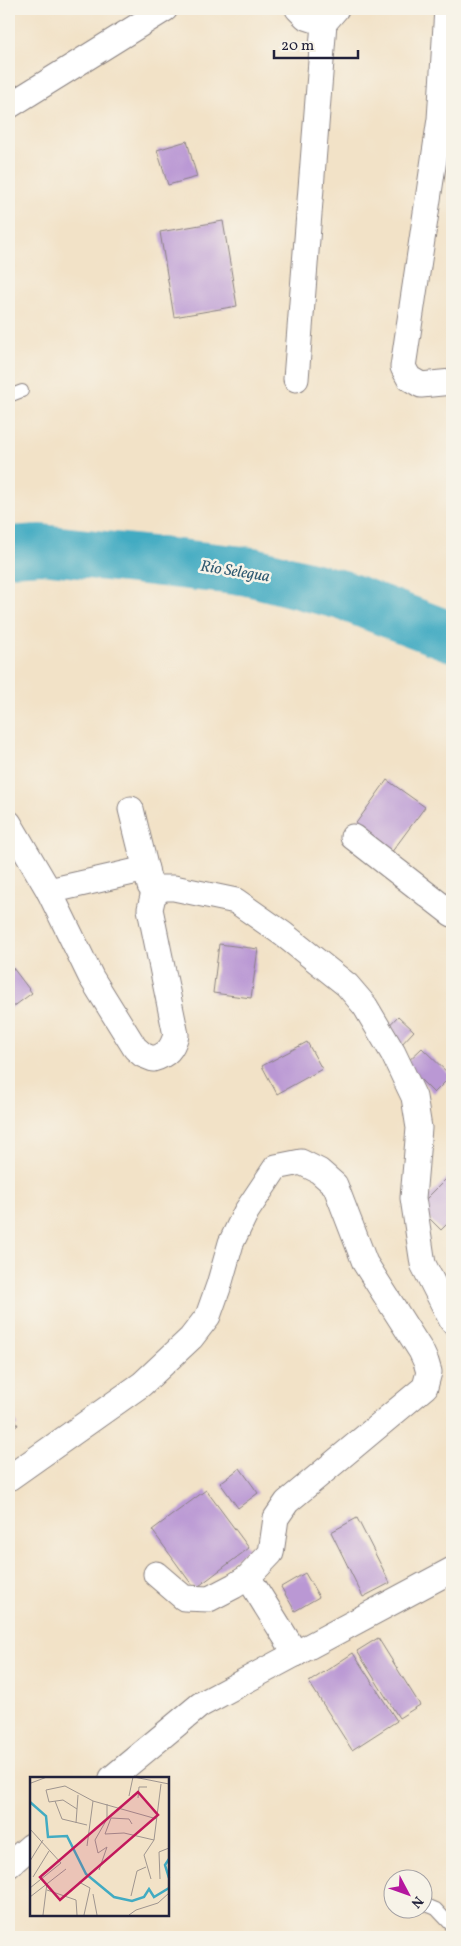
<svg xmlns="http://www.w3.org/2000/svg" width="461" height="1946" font-family="Vollkorn,serif">
<style>
.lines{fill:none;stroke-linecap:round;stroke-linejoin:round}
.river{stroke:#42abc2;stroke-width:50}
.building{fill:#ba98d4}
.service-casing{stroke:#8a8281;stroke-width:14}
.minor-casing{stroke:#8a8281;stroke-width:27}
.service{stroke:#fff;stroke-width:12}
.minor{stroke:#fff;stroke-width:25}
.labels{text-anchor:middle;dominant-baseline:central;stroke-width:5;stroke-linejoin:round;paint-order:stroke}
.water-label{font-size:16px;font-style:italic;fill:#2f5971;stroke:#f7f3e8}
.inset-river{fill:none;stroke:#42abc2;stroke-width:2.5}
.inset-road{fill:none;stroke:#9f958f;stroke-width:1}
.view{fill:#c2185b;fill-opacity:0.15;stroke:#c2185b;stroke-width:2.5}
.inset-edge{fill:none;stroke:#22223b;stroke-width:2.5}
</style>
<rect width="100%" height="100%" fill="#f7f3e8"/>
<filter id="ink" filterUnits="userSpaceOnUse"><feTurbulence type="fractalNoise" baseFrequency=".02" numOctaves="2"/><feDisplacementMap in="SourceGraphic" scale="10" xChannelSelector="R" yChannelSelector="G"/><feConvolveMatrix kernelMatrix="1 2 1 2 8 2 1 2 1" color-interpolation-filters="sRGB"/></filter>
<filter id="wash" filterUnits="userSpaceOnUse"><feTurbulence type="fractalNoise" baseFrequency=".0096" numOctaves="4" result="noise"/><feDisplacementMap in="SourceGraphic" scale="20" xChannelSelector="R" yChannelSelector="G"/><feGaussianBlur stdDeviation="1.12" result="paint"/><feColorMatrix in="noise" values="0 0 0 0 0 0 0 0 0 0 0 0 0 0 0 0 0 1.4 0 .05"/><feComposite in="paint" operator="in"/></filter>
<g filter="url(#wash)">
<rect width="100%" height="100%" fill="#f2e2c7"/>
<g class="lines">
<path class="river" d="M9 551 41 549 253 572 342 595 452 637"/>
</g>
<g id="blocks">
<g class="building">
<path d="M187 141 197 177 168 185 157 150Z"/>
<path d="M223 221 237 306 174 317 160 232Z"/>
<path d="M387 780 425 807 391 853 354 826Z"/>
<path d="M219 944 258 949 251 998 213 993Z"/>
<path d="M13 968 32 993 9 1010V971Z"/>
<path d="M398 1016 414 1031 400 1046 384 1031Z"/>
<path d="M307 1042 322 1069 277 1094 262 1066Z"/>
<path d="M422 1048 451 1076 434 1093 405 1064Z"/>
<path d="M452 1173V1219L441 1230 418 1207Z"/>
<path d="M9 1411 18 1425 9 1431Z"/>
<path d="M240 1468 258 1493 238 1508 220 1483Z"/>
<path d="M206 1490 249 1548 195 1589 152 1530Z"/>
<path d="M357 1518 390 1583 363 1597 331 1532Z"/>
<path d="M305 1573 319 1597 295 1611 281 1587Z"/>
<path d="M378 1638 420 1705 399 1718 357 1651Z"/>
<path d="M353 1653 397 1721 352 1750 309 1682Z"/>
</g>
</g>
</g>
<g filter="url(#ink)">
<use href="#blocks" fill-opacity="0" stroke="#8a8281" stroke-width="1"/>
<g class="lines">
<defs>
<g id="service">
<path d="M9 396 22 391"/>
<path d="M393 1893 394 1894"/>
<path d="M424 1904 436 1909 452 1926"/>
</g>
<g id="minor">
<path d="M298 9 306 17 324 23"/>
<path d="M447 9 440 119 403 367 409 378 421 385 452 382"/>
<path d="M9 106 165 9"/>
<path d="M296 379 324 23 336 9"/>
<path d="M131 809 150 886"/>
<path d="M9 823 49 891 91 977 135 1048 143 1055 153 1059C167 1055 172 1049 176 1035L150 909 153 896 162 888H174L236 901 283 934 347 985 365 1006 393 1053 414 1097 419 1128 413 1198 423 1264 452 1321"/>
<path d="M353 837 452 914"/>
<path d="M49 891 146 869"/>
<path d="M9 1478 142 1384 191 1338 208 1316 219 1285 231 1243 246 1212 276 1167 301 1162 319 1171 335 1185 365 1263 421 1351 426 1362 429 1372 425 1387 287 1502 276 1518 271 1553 248 1577 234 1586 209 1599 184 1598 156 1574"/>
<path d="M248 1577 296 1654"/>
<path d="M112 1778 200 1705 452 1570"/>
<path d="M9 1865 31 1846"/>
</g>
</defs>
<use href="#service" class="service-casing"/>
<use href="#minor" class="minor-casing"/>
<use href="#service" class="service"/>
<use href="#minor" class="minor"/>
</g>
</g>
<g class="labels">
<g class="water-label">
<text transform="translate(235 572) rotate(9)">Río Selegua</text>
</g>
</g>
<g transform="translate(30 1777)">
<rect width="139" height="139" fill="#f2e2c7"/>
<path class="inset-river" d="M0 25 16 39 18 60 37 59 56 97 84 120 102 124 114 120 119 112 124 120 139 111M139 82 135 88 139 101"/>
<path class="inset-road" d="M104 0 139 7M1 6 17 0M99 19 103 0M108 21 109 10H117M25 24 32 42 57 48M47 32 33 23 19 25 16 13 35 9 63 24 127 42M46 46 48 18M102 47 99 42 81 41 75 57 94 56 124 63M0 52 31 86 0 111M57 69 63 24M0 84 13 63M69 93 77 70 68 76 65 63 77 42V27M3 100 19 74M121 102 114 78 124 63 131 7M130 102 129 75 139 71M49 105 60 111 54 138M17 113 46 123 47 138M63 117 67 138M101 119 107 94 116 90M0 120 36 92M13 138 17 106M99 138 106 133 128 126 139 116"/>
<path class="view" d="M108 15 128 38 30 123 10 100Z"/>
<rect width="139" height="139" class="inset-edge"/>
</g>
<rect width="461" height="1946" fill="none" stroke="#f7f3e8" stroke-width="30"/>
<g transform="translate(408 1894) rotate(131)"><circle r="24" fill="#f7f3e8" stroke="#a29fa3"/>
<path d="M0-4L9 19L0 12L-9 19Z" fill="#b5179e"/>
<text y="-8" font-size="14" font-weight="bold" text-anchor="middle" fill="#22223b">N</text>
</g>
<path d="M274 50v8h84v-8" fill="none" stroke="#22223b" stroke-width="2.5"/>
<text x="281" y="50" font-size="15" fill="#22223b" stroke="#f7f3e8" stroke-width="4" paint-order="stroke">20 m</text>
</svg>
